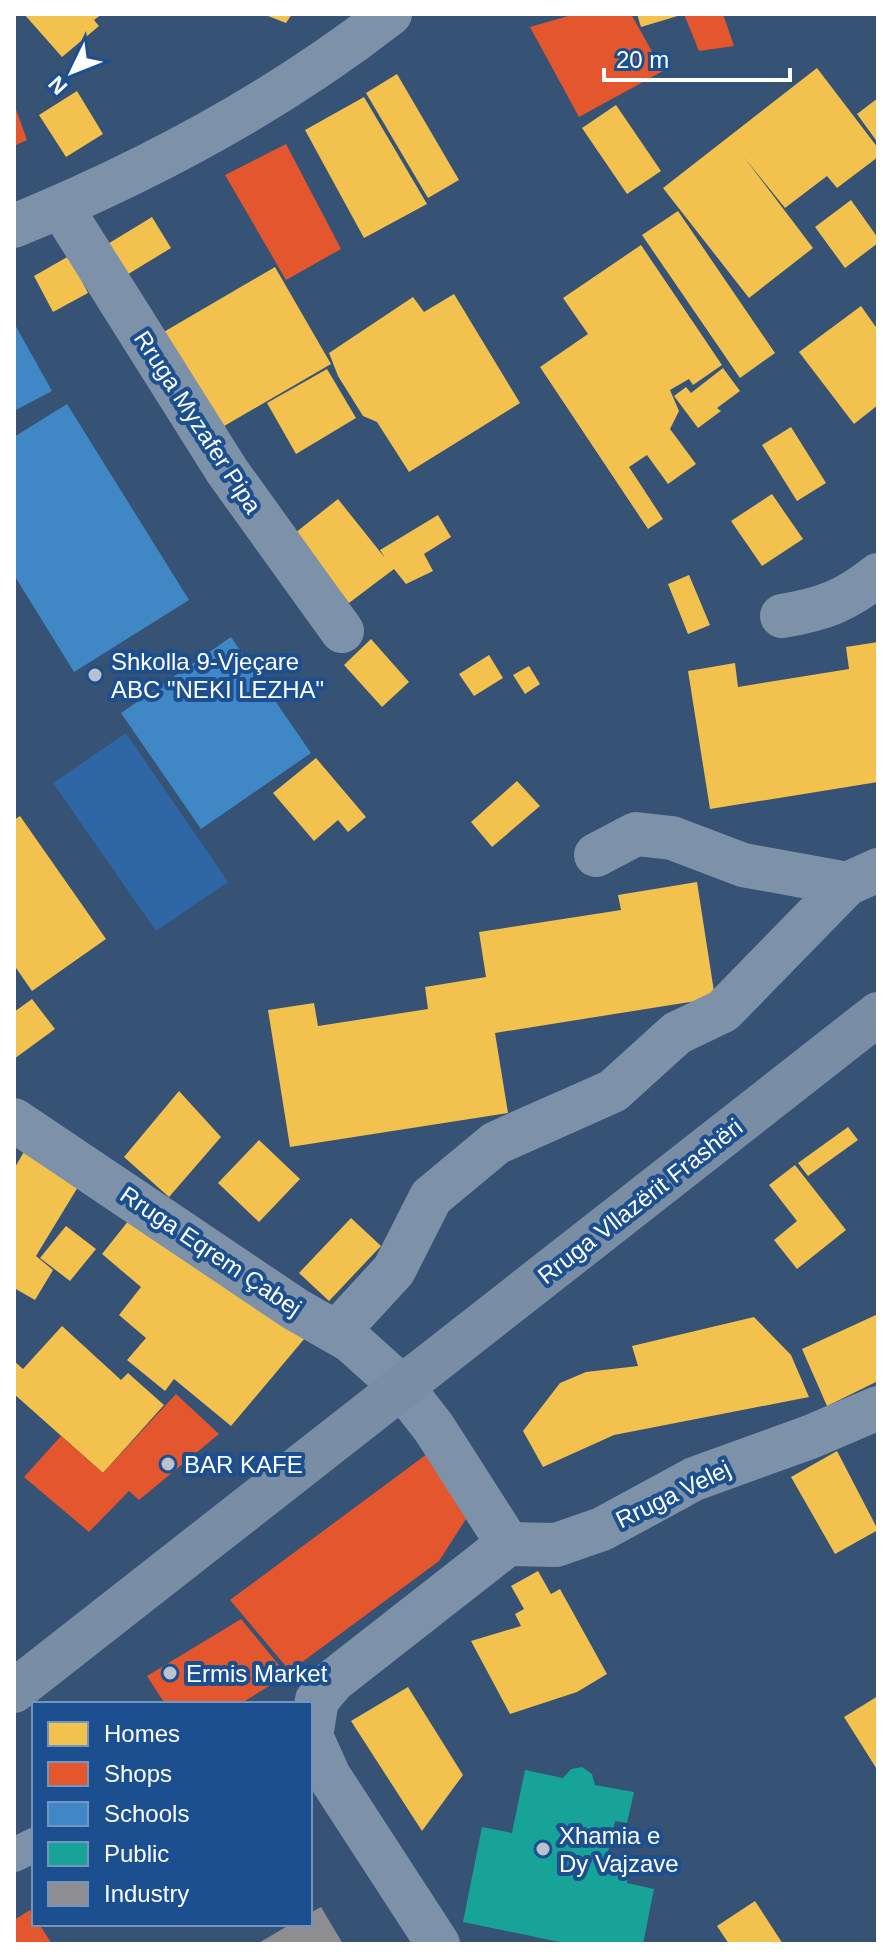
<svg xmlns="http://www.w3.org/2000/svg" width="892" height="1958" font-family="Arial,sans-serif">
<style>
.green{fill:#2f66a5}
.homes{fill:#f2c14e}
.shops{fill:#e4572e}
.schools{fill:#3f88c5}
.public{fill:#17a398}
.industry{fill:#8d8d92}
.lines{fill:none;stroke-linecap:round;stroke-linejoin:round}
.lane{stroke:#7d92a8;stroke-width:34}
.street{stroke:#7d92a8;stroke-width:44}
.secondary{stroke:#798da4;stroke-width:44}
.poi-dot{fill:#b9c2ce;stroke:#1b4f8f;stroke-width:3}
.labels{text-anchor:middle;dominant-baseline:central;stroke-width:8;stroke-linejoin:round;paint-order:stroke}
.street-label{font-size:24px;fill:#fff;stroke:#1b4f8f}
.poi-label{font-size:24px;fill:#fff;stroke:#1b4f8f;text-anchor:start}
</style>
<rect width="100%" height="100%" fill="#365274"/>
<path class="green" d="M126 733 228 882 156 931 53 783Z"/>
<g class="homes">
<path d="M24 14H102L94 20 99 26 62 57Z"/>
<path d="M263 14H292L286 23Z"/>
<path d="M637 14H681V15L641 27Z"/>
<path d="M817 68 878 148V157L837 188 827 176 785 208 744 157 813 248 749 298 663 188Z"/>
<path d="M397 74 459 180 428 198 366 93Z"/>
<path d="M77 91 103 134 66 157 39 115Z"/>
<path d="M364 97 427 204 364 238 305 130Z"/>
<path d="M878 98V143L857 114Z"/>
<path d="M616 105 661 171 627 194 582 128Z"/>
<path d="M851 200 878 238V243L845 268 815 227Z"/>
<path d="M678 211 775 353 740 378 642 235Z"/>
<path d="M152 217 171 248 125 276 106 245Z"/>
<path d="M641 245 722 365 693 385 689 379 670 390 679 411 670 429 696 464 668 484 647 455 629 467 663 519 648 529 540 367 588 334 563 298Z"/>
<path d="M69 256 88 293 53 312 34 276Z"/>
<path d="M275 267 331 364 219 429 162 333Z"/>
<path d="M454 294 520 403 409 472 377 422 363 416 338 376 329 353 413 297 424 312Z"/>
<path d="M861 306 878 330V405L854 424 799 352Z"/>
<path d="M723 368 740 391 717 408 721 411 698 428 674 396 686 387 691 393Z"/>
<path d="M327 369 356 418 296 454 267 403Z"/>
<path d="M791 427 826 483 797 501 762 445Z"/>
<path d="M772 494 803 539 762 566 731 521Z"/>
<path d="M338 499 385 558 380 550 438 515 451 537 424 554 433 571 406 584 394 569 349 603 295 533Z"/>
<path d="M689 575 710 625 688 634 668 584Z"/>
<path d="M371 639 409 682 382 707 344 665Z"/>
<path d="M878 642V782L710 809 688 671 735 663 738 687 849 669 846 647Z"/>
<path d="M489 655 503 678 474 696 459 674Z"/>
<path d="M529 666 540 684 525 694 513 675Z"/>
<path d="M316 758 366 817 348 832 338 820 314 841 273 793Z"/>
<path d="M517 781 540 806 492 847 471 822Z"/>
<path d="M20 816 106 939 32 991 16 968 14 970V820Z"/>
<path d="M697 882 715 998 495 1033 508 1113 290 1147 268 1010 314 1003 318 1026 428 1009 425 987 486 977 479 932 621 910 618 895Z"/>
<path d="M32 999 55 1029 14 1059V1012Z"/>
<path d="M179 1091 221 1137 169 1197 124 1157Z"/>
<path d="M848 1127 858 1140 808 1176 798 1163Z"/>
<path d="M259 1140 300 1179 259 1222 218 1183Z"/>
<path d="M29 1143 84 1177 36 1256 53 1270 35 1300 14 1288V1169Z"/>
<path d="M795 1165 846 1230 797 1269 774 1240 797 1221 769 1185Z"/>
<path d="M133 1215 305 1338 231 1426 174 1379 165 1391 127 1360 146 1338 119 1315 141 1287 102 1254Z"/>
<path d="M351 1218 381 1246 329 1301 299 1273Z"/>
<path d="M66 1226 96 1249 70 1281 40 1258Z"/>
<path d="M878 1314V1381L827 1406 802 1349Z"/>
<path d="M754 1317 791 1355 809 1397 614 1435 543 1467 523 1431 560 1383 586 1372 638 1366 632 1346Z"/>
<path d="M62 1326 121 1380 128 1373 164 1405 103 1473 14 1394V1361L23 1369Z"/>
<path d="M837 1451 878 1530 835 1554 791 1477Z"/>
<path d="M538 1571 551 1594 560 1589 607 1674 577 1692 510 1714 471 1641 521 1626 515 1614 524 1609 511 1586Z"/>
<path d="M408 1687 463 1775 422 1831 351 1721Z"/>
<path d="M878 1696V1771L844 1717Z"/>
<path d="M755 1901 783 1944H729L717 1926Z"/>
</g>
<g class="shops">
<path d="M575 14H631L663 71 579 117 530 27Z"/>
<path d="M684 14H723L734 46 699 51Z"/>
<path d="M14 104 27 140 14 146Z"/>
<path d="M286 144 341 249 286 280 225 175Z"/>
<path d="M176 1394 219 1434 139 1500 129 1491 89 1532 24 1477 61 1436 103 1473Z"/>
<path d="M427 1454 466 1519 439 1561 290 1671 230 1600Z"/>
<path d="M241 1619 287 1675 240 1704H165L147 1676Z"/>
<path d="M30 1910 34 1916V1924H39L52 1944H14V1920Z"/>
</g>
<g class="schools">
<path d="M14 323 52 391 14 411Z"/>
<path d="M67 404 189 600 74 672 14 575V437Z"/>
<path d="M231 637 311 753 201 829 121 713Z"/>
</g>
<path class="public" d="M582 1767 592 1774 595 1785 634 1792 627 1823 615 1821 605 1865 629 1871 627 1883 654 1889 643 1944H569L463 1922 482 1827 512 1833 525 1770 563 1778 571 1769Z"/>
<path class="industry" d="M321 1907 343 1944H257L291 1924H310V1913Z"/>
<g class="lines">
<path class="lane" d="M14 1855 34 1845"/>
<g class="street">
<path d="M61 207 227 471 342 631"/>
<path d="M14 226C146 172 277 102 390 14"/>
<path d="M782 616C824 609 845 601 878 575"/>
<path d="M596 855 636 834 672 838 743 865 847 884"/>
<path d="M14 1120 295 1309 351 1341 402 1387 434 1428 508 1544"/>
<path d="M337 1332 394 1270 431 1197 496 1143 613 1091 677 1033 723 1011 847 884 878 870"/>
<path d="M508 1544 556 1545 602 1529 694 1479 810 1437 878 1408"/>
<path d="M438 1944 329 1776 311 1736 317 1700 333 1681 508 1544"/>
</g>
<path class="secondary" d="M14 1691 878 1014"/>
</g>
<g class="poi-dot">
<circle cx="95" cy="675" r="8"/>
<circle cx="168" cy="1464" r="8"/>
<circle cx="170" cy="1673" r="8"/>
<circle cx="543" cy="1849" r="8"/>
</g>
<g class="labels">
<g class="street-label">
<text transform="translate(198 422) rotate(57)">Rruga Myzafer Pipa</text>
<text transform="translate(640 1201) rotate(-38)">Rruga Vllazërit Frashëri</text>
<text transform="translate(211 1251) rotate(34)">Rruga Eqrem Çabej</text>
<text transform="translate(673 1494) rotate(-26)">Rruga Velej</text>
</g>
<g class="poi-label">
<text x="111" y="661">Shkolla 9-Vjeçare<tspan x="111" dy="28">ABC "NEKI LEZHA"</tspan></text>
<text x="184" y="1464">BAR KAFE</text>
<text x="186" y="1673">Ermis Market</text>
<text x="559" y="1835">Xhamia e<tspan x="559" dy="28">Dy Vajzave</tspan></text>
</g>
</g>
<rect width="892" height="1958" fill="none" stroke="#ffffff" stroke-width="32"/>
<rect x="32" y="1702" width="280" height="224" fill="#1b4f8f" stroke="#7695bc" stroke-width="2"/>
<rect x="48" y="1722" width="40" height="24" fill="#f2c14e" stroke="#7695bc" stroke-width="2"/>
<text x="104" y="1742" font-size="24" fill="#ffffff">Homes</text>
<rect x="48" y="1762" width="40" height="24" fill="#e4572e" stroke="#7695bc" stroke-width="2"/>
<text x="104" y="1782" font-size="24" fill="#ffffff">Shops</text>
<rect x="48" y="1802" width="40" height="24" fill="#3f88c5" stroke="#7695bc" stroke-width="2"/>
<text x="104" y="1822" font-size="24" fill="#ffffff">Schools</text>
<rect x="48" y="1842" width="40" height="24" fill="#17a398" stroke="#7695bc" stroke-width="2"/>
<text x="104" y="1862" font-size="24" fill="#ffffff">Public</text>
<rect x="48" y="1882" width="40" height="24" fill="#8d8d92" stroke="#7695bc" stroke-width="2"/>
<text x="104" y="1902" font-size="24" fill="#ffffff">Industry</text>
<g transform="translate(72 72) rotate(227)" stroke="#1b4f8f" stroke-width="6" paint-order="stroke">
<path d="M0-6L14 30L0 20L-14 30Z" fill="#ffffff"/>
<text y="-12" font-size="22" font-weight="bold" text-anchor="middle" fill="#ffffff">N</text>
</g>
<path d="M604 68v12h186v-12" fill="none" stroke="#ffffff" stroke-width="4"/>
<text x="616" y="68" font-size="24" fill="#ffffff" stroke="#1b4f8f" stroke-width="6" paint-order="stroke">20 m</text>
</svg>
